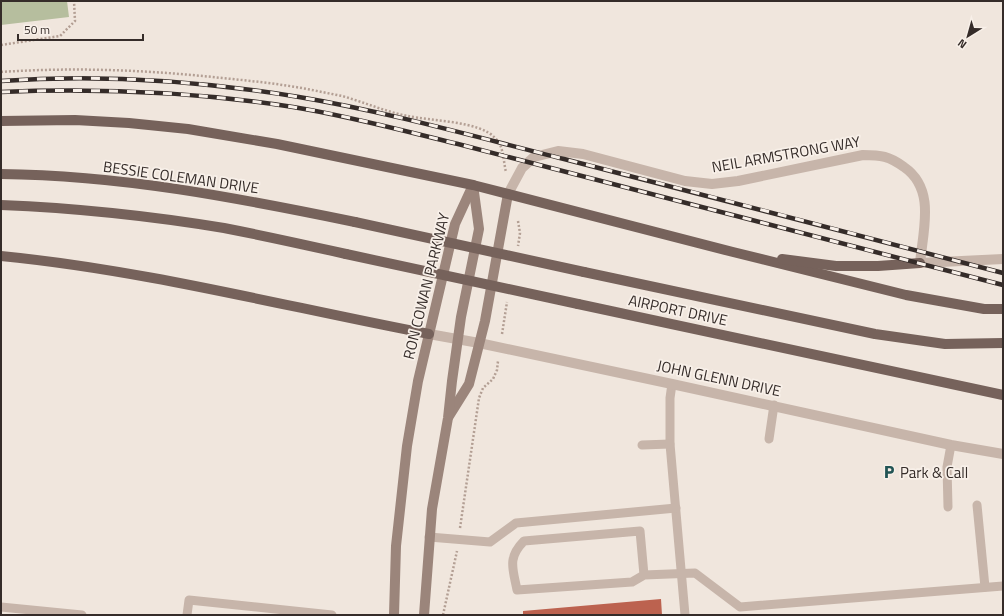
<svg xmlns="http://www.w3.org/2000/svg" width="1004" height="616" font-family="'Titillium Web',sans-serif">
<style>
.green{fill:#b6be9e}
.building{fill:#bc624f}
.lines{fill:none;stroke-linecap:round;stroke-linejoin:round}
.path{stroke:#b39f94;stroke-width:2.5;stroke-dasharray:2 2;stroke-linecap:butt}
.service{stroke:#c7b5aa;stroke-width:9}
.minor{stroke:#c7b5aa;stroke-width:10}
.tertiary{stroke:#c7b5aa;stroke-width:10}
.secondary{stroke:#9b857b;stroke-width:10}
.primary{stroke:#76625b;stroke-width:10}
.rail-casing{stroke:#352c29;stroke-width:4.5}
.rail{stroke:#f8f0e9;stroke-width:3;stroke-dasharray:9;stroke-linecap:butt}
.primary-bridge{stroke:#76625b;stroke-width:10}
.labels{text-anchor:middle;dominant-baseline:central;stroke-width:3.5;stroke-linejoin:round;paint-order:stroke}
.street-label{font-size:15px;fill:#352c29;stroke:#f8f0e9}
.poi-label{font-size:15px;fill:#352c29;stroke:#f8f0e9;text-anchor:start}
</style>
<rect width="100%" height="100%" fill="#f0e6dd"/>
<path class="green" d="M1 1H67L69 17 1 25Z"/>
<path class="building" d="M661 599 662 615H523V611Z"/>
<g class="lines">
<g class="path">
<path d="M1 45 60 36 75 21 74 1"/>
<path d="M1 72C74 67 149 70 222 78 252 81 282 84 312 90 322 92 332 94 342 96 364 102 386 112 408 116 431 121 480 121 495 138 504 146 503 160 506 172"/>
<path d="M518 221 520 233 518 246"/>
<path d="M502 334 507 302"/>
<path d="M460 528 479 398 483 388 493 379 497 370 498 361"/>
<path d="M443 615 457 551"/>
</g>
<g class="service">
<path d="M672 384 670 398V444L685 615"/>
<path d="M769 439 774 405"/>
<path d="M642 445 670 444"/>
<path d="M977 505 985 587"/>
<path d="M948 507 947 467 951 445"/>
<path d="M429 537 490 542 516 523 676 508"/>
<path d="M644 575 640 531 524 541C507 558 513 569 517 590L632 582 644 575 695 573 740 607 1003 586"/>
<path d="M1 607 82 615"/>
<path d="M187 615 189 600 332 615"/>
</g>
<path class="minor" d="M508 194 522 168 534 157 558 151 583 154 685 181 712 184 738 181 863 155C881 155 889 156 904 167 936 189 923 230 920 263L1003 259"/>
<path class="tertiary" d="M429 334 479 343 672 384 951 445 1003 454"/>
<g class="secondary">
<path d="M449 416 469 384 485 321 508 194"/>
<path d="M394 615 396 546 407 446 418 381 455 224 473 185"/>
<path d="M424 615 432 509 448 418 452 381 461 317 479 229 473 185"/>
</g>
<g class="primary">
<path d="M1 121 75 120 129 123 188 129 277 144 473 185 733 252 906 295 984 309H1003"/>
<path d="M1 174C121 175 238 198 355 222"/>
<path d="M1 205C76 208 151 216 224 228 265 236 306 245 346 254"/>
<path d="M1 256C145 270 287 307 429 334"/>
<path d="M782 259 836 266H878L920 263"/>
<path d="M584 272 875 334 945 344 1003 343"/>
<path d="M578 304 1003 395"/>
</g>
<defs>
<g id="rail">
<path d="M1 81C100 74 201 81 299 97 388 112 476 137 564 159 711 196 857 235 1003 273"/>
<path d="M1 92C99 88 196 92 293 107 349 116 404 131 458 144L1003 285"/>
</g>
</defs>
<use href="#rail" class="rail-casing"/>
<use href="#rail" class="rail"/>
<g class="primary-bridge">
<path d="M355 222 584 272"/>
<path d="M346 254 578 304"/>
</g>
</g>
<defs>
<symbol id="parking-bare" viewBox="-9 -9 18 18"><path d="M-3.5-5.5H1a3.5 3.5 0 0 1 0 7H-1V5.5H-3.5ZM-1-3.4V-.6H.8a1.4 1.4 0 0 0 0-2.8Z" fill="#225454" stroke="#f8f0e9" stroke-width="2.5" paint-order="stroke"/></symbol>
</defs>
<g fill-rule="evenodd">
<use href="#parking-bare" x="879" y="462" width="20" height="20"/>
</g>
<g class="labels">
<g class="street-label">
<text transform="translate(786 154) rotate(-10)">NEIL ARMSTRONG WAY</text>
<text transform="translate(181 177) rotate(8)">BESSIE COLEMAN DRIVE</text>
<text transform="translate(426 286) rotate(-76)">RON COWAN PARKWAY</text>
<text transform="translate(678 310) rotate(12)">AIRPORT DRIVE</text>
<text transform="translate(719 378) rotate(12)">JOHN GLENN DRIVE</text>
</g>
<g class="poi-label">
<text x="900" y="472">Park &amp; Call</text>
</g>
</g>
<rect width="1004" height="616" fill="none" stroke="#352c29" stroke-width="4"/>
<g transform="translate(968 36) rotate(217)" stroke="#f8f0e9" stroke-width="3" paint-order="stroke">
<path d="M0-3L7 15L0 10L-7 15Z" fill="#352c29"/>
<text y="-6" font-size="11" font-weight="bold" text-anchor="middle" fill="#352c29">N</text>
</g>
<path d="M18 34v6h125v-6" fill="none" stroke="#352c29" stroke-width="2"/>
<text x="24" y="34" font-size="12" fill="#352c29" stroke="#f8f0e9" stroke-width="3" paint-order="stroke">50 m</text>
</svg>
